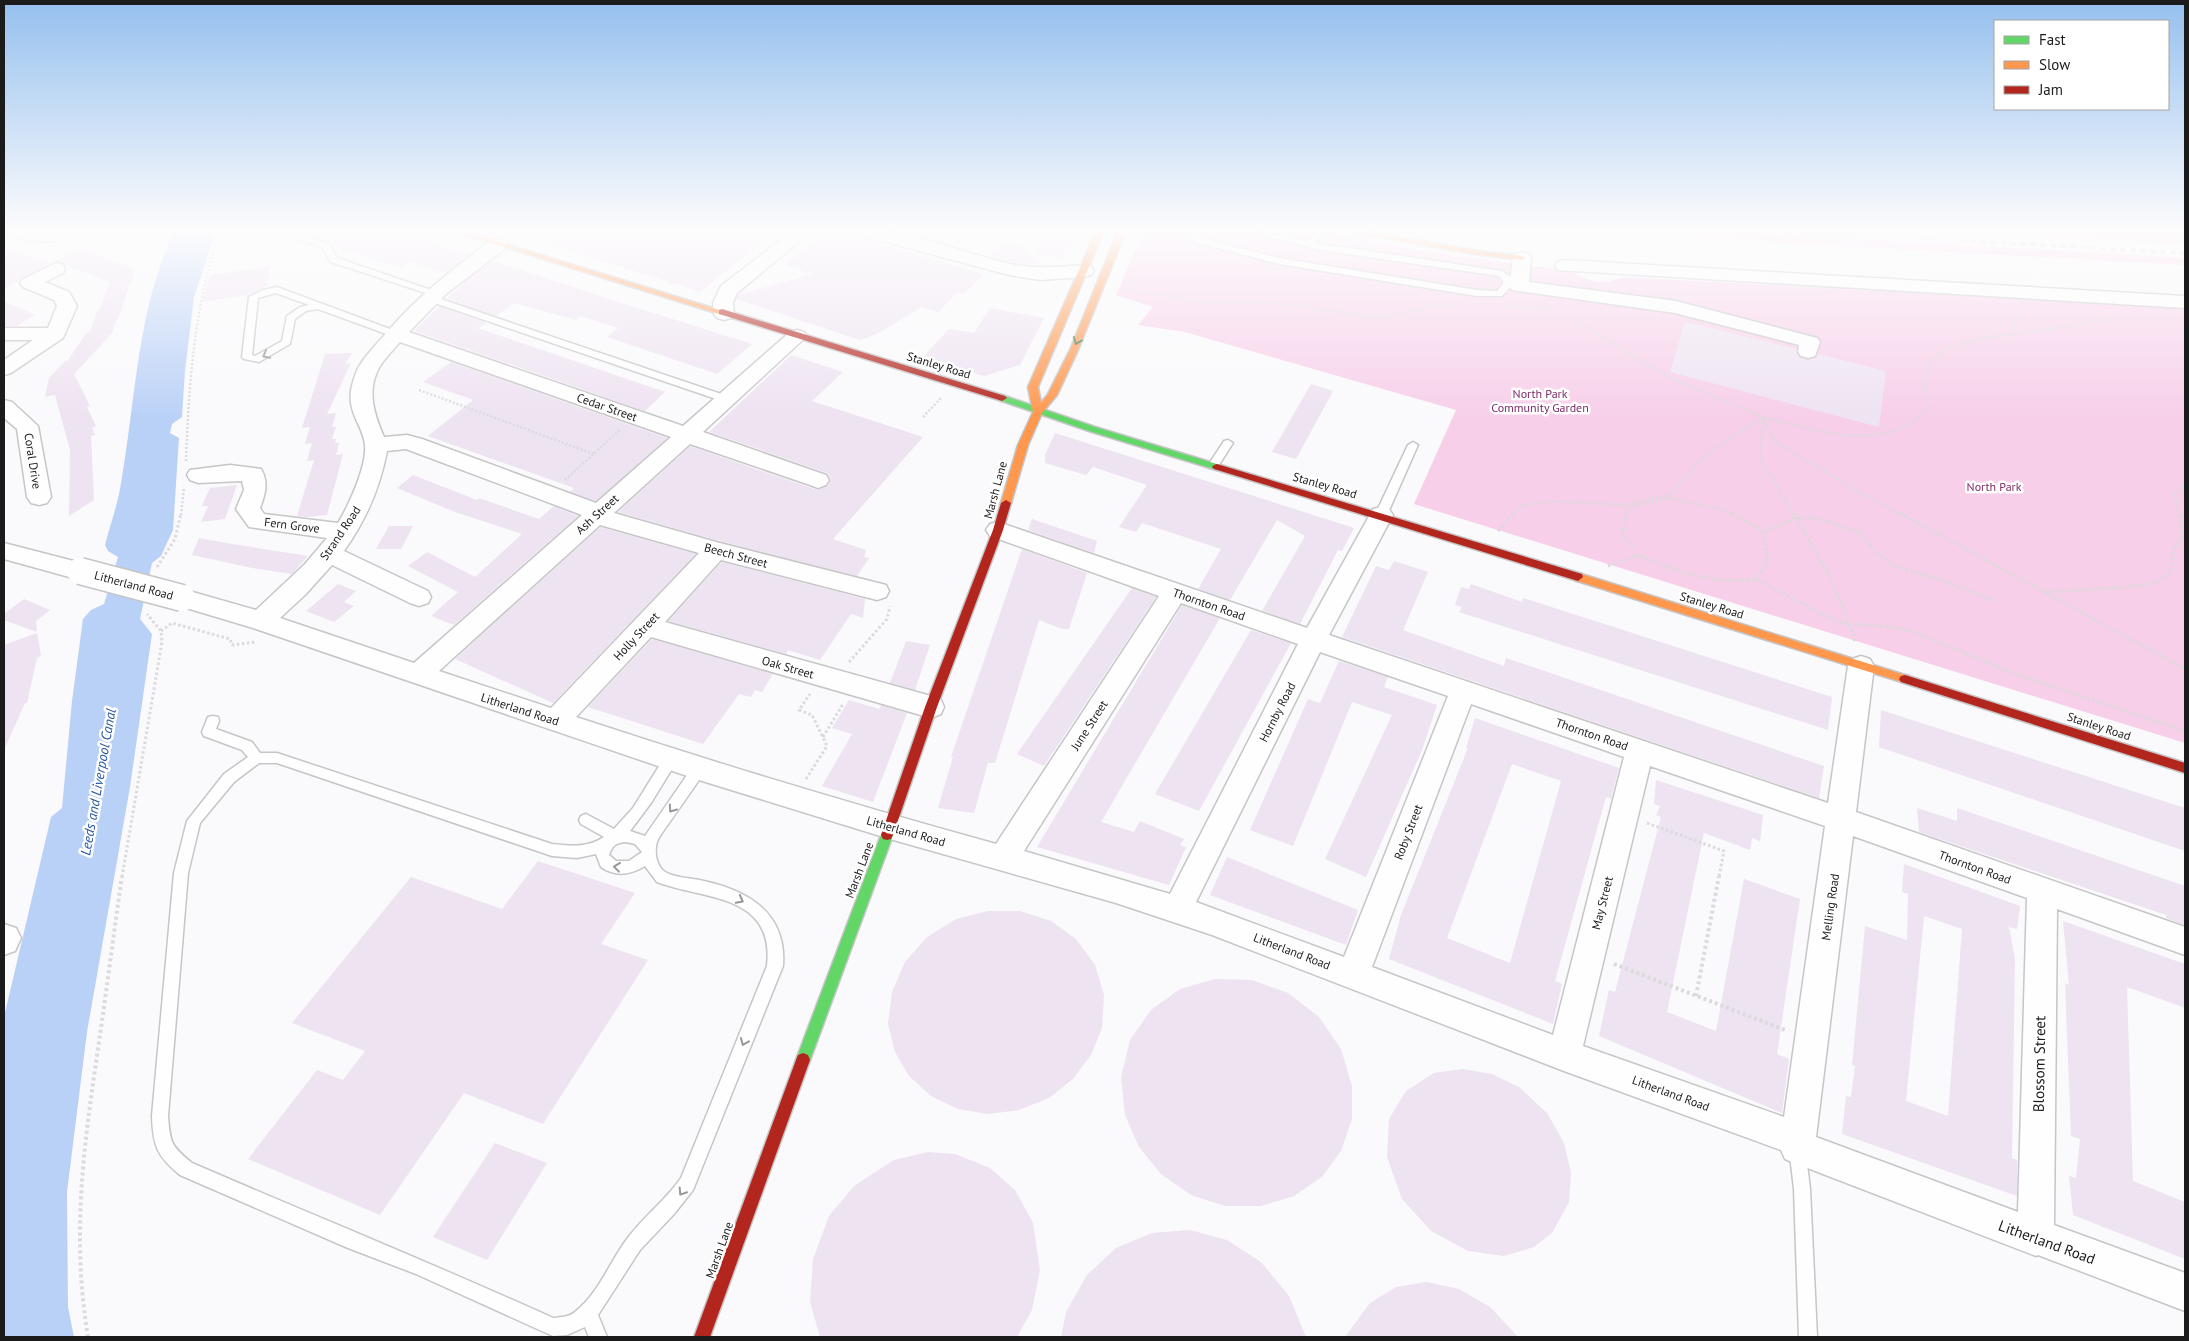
<svg xmlns="http://www.w3.org/2000/svg" width="2189" height="1341" font-family="'PT Sans',sans-serif">
<style>
.green{fill:#f7cfe9}
.water{fill:#bad1f7}
.building{fill:#eee3f1;fill-rule:evenodd}
.lines{fill:none;stroke-linecap:round;stroke-linejoin:round}
.lane-casing{stroke:#c6c5c7;stroke-width:3}
.street-casing{stroke:#c6c5c7;stroke-width:3}
.fast-casing{stroke:#c6c5c7;stroke-width:3}
.slow-casing{stroke:#c6c5c7;stroke-width:3}
.jam-casing{stroke:#c6c5c7;stroke-width:3}
.path-far2{stroke:#dbdbdc;stroke-width:2.5;stroke-dasharray:2 2;stroke-linecap:butt}
.path-far1{stroke:#dbdbdc;stroke-width:3;stroke-dasharray:2.5 2.5;stroke-linecap:butt}
.path{stroke:#dbdbdc;stroke-width:4;stroke-dasharray:3 3;stroke-linecap:butt}
.lane{fill:#fefefe;fill-rule:evenodd}
.street{fill:#fefefe;fill-rule:evenodd}
.fast{fill:#63d668;fill-rule:evenodd}
.slow{fill:#ff974d;fill-rule:evenodd}
.jam{fill:#b3261e;fill-rule:evenodd}
.rail{stroke:#d0cfd0;stroke-width:3;stroke-dasharray:5 5;stroke-linecap:butt}
.street-bridge-casing{stroke:#c6c5c7;stroke-width:29;stroke-linecap:butt}
.street-bridge{stroke:#fefefe;stroke-width:26}
.oneway{stroke:#3f7842}
.oneway2{stroke:#989898}
.labels{text-anchor:middle;dominant-baseline:central;stroke-width:5;stroke-linejoin:round;paint-order:stroke}
.street-label{font-size:12px;fill:#1b1b1c;stroke:#fff}
.park-label{font-size:12px;fill:#7d2a65;stroke:#fff}
.water-label{font-size:14px;font-style:italic;fill:#2555a1;stroke:#fff}
.near-street-label{font-size:15px;fill:#1b1b1c;stroke:#fff}
</style>
<rect width="100%" height="100%" fill="#faf9fb"/>
<g class="green">
<path d="M1144 231H1323L1416 250 1571 271C1591 283 1602 285 1624 277L2185 308V743L1414 504 1456 410 1185 332 1138 325 1153 307 1116 295Z"/>
<path d="M1613 231H1730L2185 258V265L1784 243Z"/>
<path d="M1911 231H2185V244Z"/>
</g>
<path class="water" d="M174 231H216L194 297 185 370 182 417 172 424 170 433 179 438 173 530 161 556 152 563 140 619 152 634 130 787 87 1032 67 1192 68 1307 74 1337H4V1017L51 817 62 808 72 701 83 619 91 610 104 604 118 557 108 551 105 545C110 525 118 504 121 483 136 398 137 310 174 231Z"/>
<g class="building">
<path d="M297 231H398L470 254 446 273 411 262 401 268 332 246 330 242Z"/>
<path d="M521 231H705L770 236 700 292 677 284 670 285 666 281 576 253 520 234Z"/>
<path d="M1048 231H1075L1062 258 1036 254Z"/>
<path d="M838 232 984 274 964 294 958 292 938 312 922 307 877 334 860 340 736 299 738 295 812 274 785 265 818 238 828 241Z"/>
<path d="M998 242 1021 245 1041 265 1008 261 990 257Z"/>
<path d="M4 247 51 263 4 289Z"/>
<path d="M81 248 135 269 121 311 112 331H114L74 374 90 406 87 407 96 426 92 428 95 435 91 436 94 500 69 516 70 450 55 395 45 397 49 378 66 360 67 362 86 333 90 332 97 311H99L110 282 55 261Z"/>
<path d="M492 261 602 296H600L752 344 717 374 607 337 618 328 580 316 576 320 514 303 496 316 447 299 467 280Z"/>
<path d="M270 266 267 285 263 288 248 295 202 302 210 275Z"/>
<path d="M4 301 35 315 16 326H4Z"/>
<path d="M439 306 487 323 478 328 665 392 645 411 414 331Z"/>
<path d="M990 308 1044 318 1020 365 984 376 923 357 949 329 974 333Z"/>
<path d="M1685 322 1797 349 1800 357 1807 360 1816 358 1818 354 1886 371 1879 427 1670 372Z"/>
<path d="M352 353 345 364 351 363 327 414 336 413 332 427H336L332 439H336L335 443H339L336 455 343 454 327 515 307 517 297 516 314 460 307 461 312 443 305 444 310 427 302 428 325 354Z"/>
<path d="M791 355 843 372 812 401 923 437 833 539 866 550 864 557 869 558 857 576 716 540 618 512 690 446 817 490 828 486 831 479 827 473 709 432Z"/>
<path d="M451 362 667 438 596 501 570 492 574 488 428 436 473 400 423 382Z"/>
<path d="M1311 384 1333 391 1296 459 1272 452Z"/>
<path d="M1055 433 1285 506 1354 528 1342 551 1338 550 1300 624 1262 611 1305 536 1277 520 1230 600 1198 589 1221 549 1142 523 1136 532 1119 527 1147 485 1093 467 1086 475 1045 463V455Z"/>
<path d="M413 475 477 500 479 498 539 519 554 506 578 516 454 625 431 616 458 592 408 566 427 552 475 577 522 534 455 512 397 488Z"/>
<path d="M237 485 225 519 201 522 208 506H202L210 488Z"/>
<path d="M1032 519 1097 541 1094 553 1028 530Z"/>
<path d="M389 526H413L401 549H376Z"/>
<path d="M600 527 696 554 553 703 455 659Z"/>
<path d="M199 538 232 544 308 556 292 574 252 568 192 555Z"/>
<path d="M1022 549 1087 573 1069 629H1062L1039 620 995 763H988L974 813 938 808 953 757H951Z"/>
<path d="M1394 561 1428 572 1403 630 1504 666 1506 658 1824 766 1819 798 1342 637 1376 566 1389 570Z"/>
<path d="M722 562 865 599 863 618 851 614 820 660 788 650 786 654 668 621Z"/>
<path d="M338 584 356 591 344 602 354 606 334 622 306 611Z"/>
<path d="M1471 584 1522 602 1523 598 1832 697 1828 730 1459 612 1462 607 1455 605 1461 587 1469 589Z"/>
<path d="M1132 588 1156 597 1044 766 1017 754Z"/>
<path d="M24 599 50 610 36 621 37 632 4 620V614Z"/>
<path d="M1182 605 1220 618 1101 822 1134 832 1140 821 1184 839 1180 845 1186 847 1169 885 1037 847Z"/>
<path d="M1251 630 1291 643 1199 811 1155 794Z"/>
<path d="M37 633 41 656 37 658 27 703H25L4 750V645Z"/>
<path d="M652 639 773 674 762 692 755 690 751 697 739 694 703 744 588 707Z"/>
<path d="M906 641 930 645 915 690 890 683Z"/>
<path d="M1339 661 1388 677 1384 687 1437 705 1422 750 1366 877 1325 859 1392 715 1352 702 1293 846 1250 830 1308 699 1320 703Z"/>
<path d="M849 700 879 709 881 705 907 713 873 802 822 786 852 734 832 728Z"/>
<path d="M1881 710 2185 808V851L1879 747Z"/>
<path d="M1475 718 1619 768 1611 799 1606 797 1555 981 1562 984 1553 1024 1389 959 1401 915 1468 748H1466ZM1512 764 1561 781 1510 963 1447 938Z"/>
<path d="M1656 780 1763 815 1760 841 1752 838 1750 850 1704 833 1667 1012 1716 1031 1744 879 1800 899 1777 1054 1789 1059 1782 1113 1599 1036 1609 990 1615 992 1661 817 1656 815 1660 806 1654 804Z"/>
<path d="M1917 808 1957 821V808L2185 886V925L2166 918V915L1919 832Z"/>
<path d="M1227 857 1358 910 1346 945 1210 895Z"/>
<path d="M538 861 635 893 601 944 648 960 543 1124 464 1093 380 1215 248 1159 317 1070 343 1080 365 1051 292 1023 411 877 502 909Z"/>
<path d="M1904 864 2020 906 2017 929 2009 927 2015 959 2012 1158 2017 1160V1196L1842 1134 1846 1096 1851 1097 1855 1066 1852 1065 1865 926 1907 940 1908 894 1902 892ZM1924 916 1962 929 1948 1116 1906 1101Z"/>
<path d="M988 911H1020L1051 921 1076 939 1095 965 1104 995 1102 1028 1091 1055 1073 1079 1049 1098 1019 1110 988 1114 958 1109 931 1096 909 1076 895 1052 888 1024 892 992 905 962 927 937 956 919Z"/>
<path d="M2063 921 2185 964V1008L2127 987 2133 1181 2185 1202V1259L2073 1215 2069 1176 2076 1178 2080 1139 2071 1136 2065 983 2069 985Z"/>
<path d="M1215 979 1252 980 1288 993 1319 1017 1341 1049 1352 1086V1119L1341 1151 1322 1177 1294 1196 1261 1206H1225L1191 1195 1161 1174 1139 1147 1125 1115 1121 1077 1130 1040 1151 1010 1180 989Z"/>
<path d="M1462 1069 1492 1074 1519 1087 1547 1113 1564 1143 1571 1173 1569 1202 1552 1233 1534 1247 1504 1256 1468 1251 1431 1231 1402 1199 1387 1157 1389 1119 1406 1091 1434 1073Z"/>
<path d="M495 1143 547 1163 487 1260 433 1237Z"/>
<path d="M928 1152 955 1154 990 1168 1015 1190 1033 1223 1040 1270 1032 1310 1017 1337H820L810 1302 813 1259 829 1216 854 1186 894 1160Z"/>
<path d="M1190 1230 1227 1240 1261 1262 1289 1296 1306 1337H1061L1066 1312 1087 1275 1116 1248 1152 1233Z"/>
<path d="M1427 1282 1459 1289 1490 1307 1518 1337H1345L1370 1303 1396 1287Z"/>
</g>
<g class="lines">
<defs>
<g id="lane">
<path d="M279 231H290L329 244 337 258 440 293 438 295H432L331 262 323 248Z"/>
<path d="M1193 231H1202L1198 236 1201 238 1279 258 1477 290 1497 291 1503 284V280L1499 276 1320 250 1245 231H1259L1308 242 1316 231H1324L1315 243 1502 271 1513 279 1512 285 1502 296H1477L1279 264 1195 242 1189 236Z"/>
<path d="M277 287 398 332 400 334 395 337 392 336 318 309 306 311 295 319 290 344 259 362 244 359 242 357 249 297 263 290ZM276 293 309 305 300 307 287 316 282 341 255 356 252 355 258 298Z"/>
<path d="M429 295 730 397 731 399 726 402 722 401 426 300V296Z"/>
<path d="M1228 440 1233 443 1217 468H1209L1208 466 1209 464 1224 441Z"/>
<path d="M1413 442 1418 445 1387 515 1385 518H1377L1375 515 1408 445Z"/>
<path d="M213 716 218 717 219 721 216 729 252 742 260 753H277L552 844C571 846 587 848 604 837L581 824 579 820 581 816 586 814 614 829 633 808 666 755 671 754 676 755 678 759 651 803 630 831 645 836 694 765 699 764 704 765 706 769 704 773C692 790 681 806 669 823 665 829 659 836 657 842 654 852 656 868 667 873 677 878 692 878 704 881 749 891 787 913 783 966L693 1190 674 1214 640 1250 598 1315 607 1337H589L585 1327 567 1335 553 1336 416 1274 348 1248 180 1175C157 1156 153 1146 152 1116L174 873 187 821 224 774 248 757 242 750 204 736 202 732 208 717ZM259 763H277L552 856 577 858 596 854 601 867C615 877 630 875 645 866L657 882C704 900 775 893 767 966L681 1178C665 1201 643 1217 627 1239 609 1263 599 1293 575 1312 569 1317 562 1317 553 1318 434 1264 312 1215 192 1163 171 1146 170 1143 168 1116L188 873 200 823 234 782ZM626 842 635 844 642 852 629 861H616L609 855C613 845 615 843 626 842Z"/>
<path d="M1797 1139 1803 1141 1805 1147 1810 1189 1817 1337H1799L1794 1189 1789 1147 1791 1141Z"/>
</g>
<g id="street">
<path d="M4 231H72C60 249 22 239 5 235Z"/>
<path d="M792 231H812L737 293 733 303 734 314 731 318 724 320 717 318 714 314 713 303 721 286Z"/>
<path d="M857 231C905 226 963 254 1011 264 1036 269 1059 267 1084 265L1091 267 1094 271 1091 275 1084 277 1040 280 1009 275 860 235Z"/>
<path d="M499 238 506 240 508 244 506 248 446 294 409 332 683 426 790 332 797 330 804 332 807 336 703 432 826 475 829 480 826 485 818 488 810 485 690 444 614 513 716 542 886 585 889 591 886 597 877 600 721 560 665 622 931 696 941 700 944 707 941 714 931 718 651 637 576 717C715 763 855 805 996 844L1159 596 990 536 986 530 990 524 998 522 1307 628 1373 509 1381 507 1389 509 1393 515 1329 635 1828 803 1848 666 1852 659 1861 656 1870 659 1874 666 1856 812 2185 927V955L2057 909 2054 1225 2185 1273V1311L2038 1255 2036 1256 1797 1164 1785 1159 1781 1150 1564 1071 1212 935 1116 903 890 839 699 780 253 628 173 604 170 598 173 592 182 589 256 610 305 564 327 538 249 527 236 509 244 490 242 481 198 483 190 480 187 475 190 470 230 465 261 469C269 482 265 495 260 508L264 514 338 523C349 505 367 466 365 445 363 425 348 415 351 390 353 382 355 372 360 365 366 355 374 347 382 338 406 309 436 282 467 259 477 251 487 241 499 238ZM400 342 671 437 596 503 422 439 407 435 384 437C374 414 366 390 380 366 385 358 393 350 400 342ZM406 449 582 515 414 663 280 618 305 595 332 565 410 603 419 606 428 603 431 597 428 591 344 551C366 520 380 488 387 451ZM600 525 699 553 551 708 439 671ZM1181 603 1298 644 1170 894 1024 851ZM1320 652 1448 696 1344 957 1196 902ZM1471 704 1624 757 1553 1035 1372 967ZM1650 766 1825 826 1784 1117 1583 1046ZM1853 836 2027 898 2018 1212 1816 1137Z"/>
<path d="M1522 252 1529 254 1531 258 1529 282 1676 301 1817 338 1820 342 1815 356 1808 358 1801 356 1798 352 1799 345 1675 313 1512 290 1509 286 1513 258 1515 254Z"/>
<path d="M1564 260 2185 296V308L1557 270 1555 266 1557 262Z"/>
<path d="M56 263 63 265 65 269 63 273 45 282 69 292 77 306 63 338 11 373 4 375V360L33 340H4V328H48L57 306 54 300 23 287 20 283 23 279Z"/>
<path d="M4 400 12 402 38 426 51 497 47 503 39 505 31 503 27 497 17 429 4 418Z"/>
<path d="M4 543 89 565 92 571 89 577 80 580 4 559Z"/>
<path d="M4 924 16 928 21 938 15 951 4 955Z"/>
</g>
<g id="fast">
<path d="M1002 395 1095 427 1220 465 1222 467 1217 470 1089 431 999 400V396Z"/>
<path d="M887 830 891 831 893 835 810 1060 808 1065 803 1067 798 1065 796 1060 881 835 883 831Z"/>
</g>
<g id="slow">
<path d="M453 231H464L726 312 725 314H719Z"/>
<path d="M1096 231H1104L1038 387 1041 403 1048 394 1070 350 1118 231H1126L1078 350 1057 395 1042 413 1028 445 1011 503 1006 506 1002 505 1001 503 1018 445 1033 412 1028 387Z"/>
<path d="M1352 231H1367L1479 251 1522 256 1526 258 1522 260 1479 255 1356 233Z"/>
<path d="M1578 573 1905 675 1909 676 1911 679 1909 682 1905 683 1574 580 1573 577 1574 574Z"/>
</g>
<g id="jam">
<path d="M722 309 1005 396 1007 398 1002 401 999 400 719 314V310Z"/>
<path d="M1217 464 1582 574 1583 577 1578 581 1214 469 1212 467 1214 465Z"/>
<path d="M1006 500 1011 503 1003 530 937 707 893 835 891 839 887 840 883 839 881 835 925 707 993 530 1001 503Z"/>
<path d="M1905 675 2185 763V773L1901 682 1899 679 1901 676Z"/>
<path d="M803 1053 808 1055 810 1060 710 1337H694L796 1060 798 1055Z"/>
</g>
</defs>
<use href="#lane" class="lane-casing"/>
<use href="#street" class="street-casing"/>
<use href="#fast" class="fast-casing"/>
<use href="#slow" class="slow-casing"/>
<use href="#jam" class="jam-casing"/>
<g class="path-far2">
<path d="M81 236 91 231"/>
<path d="M1119 289 1216 303H1278L1366 316H1387L1440 305 1457 306"/>
<path d="M1503 307 1552 308"/>
<path d="M2013 334 2017 308"/>
<path d="M419 390 594 454"/>
<path d="M923 417 942 397"/>
<path d="M1763 418 1760 458 1794 515"/>
<path d="M186 461C189 382 194 306 220 231"/>
<path d="M565 480 620 430"/>
<path d="M181 515 184 487"/>
<path d="M1513 515 1522 505 1553 501 1624 505 1671 494 1704 456 1763 417 1670 378 1584 326 1575 309"/>
<path d="M1627 515 1628 508 1668 498 1725 510 1733 515"/>
<path d="M1902 515 1851 487 1774 441 1763 417C1805 428 1866 448 1907 425 1915 421 1921 414 1928 408 1927 394 1921 376 1930 363 1949 337 2008 335 2038 331 2064 327 2091 322 2117 317"/>
<path d="M2180 515 2174 495 2185 485"/>
</g>
<g class="path-far1">
<path d="M1627 513 1622 535 1635 548"/>
<path d="M1731 513 1764 532"/>
<path d="M1793 513C1817 553 1844 598 1855 643"/>
<path d="M1900 513 2185 669"/>
<path d="M1498 531 1514 513"/>
<path d="M1608 566 1639 555C1677 572 1714 585 1756 579"/>
<path d="M157 567 175 539 181 513"/>
<path d="M2047 592 2128 587 2155 583 2171 572 2173 550 2182 537 2180 513"/>
<path d="M1993 600 1940 580 1892 565 1879 555 1860 533 1816 518H1795L1764 532 1768 562 1756 579 1839 623 1892 627 1911 631 2015 674 2185 731"/>
<path d="M161 631 172 623 230 639 232 645 256 642"/>
<path d="M849 662 887 619 890 606"/>
<path d="M823 737 843 704"/>
<path d="M806 779 827 746 812 715 799 710 810 694"/>
<path d="M1647 823 1724 851 1719 877"/>
<path d="M122 877 162 642 161 631 147 614"/>
</g>
<g class="path">
<path d="M1614 964 1785 1030"/>
<path d="M1696 996 1719 876"/>
<path d="M88 1337C71 1235 84 1143 99 1042 107 987 114 931 122 876"/>
</g>
<use href="#lane" class="lane"/>
<use href="#street" class="street"/>
<use href="#fast" class="fast"/>
<use href="#slow" class="slow"/>
<use href="#jam" class="jam"/>
<path class="rail" d="M1781 231 2185 253"/>
<defs>
<path id="street-bridge" d="M80 571 182 598"/>
</defs>
<use href="#street-bridge" class="street-bridge-casing"/>
<use href="#street-bridge" class="street-bridge"/>
</g>
<defs><path id="oneway-chevron" d="M-2-3.5L2.5 0L-2 3.5" fill="none" stroke-width="1.6" stroke-linecap="round" stroke-linejoin="round" transform="scale(1.25)"/></defs>
<use class="oneway" href="#oneway-chevron" transform="translate(1077 341) rotate(112)"/>
<g class="oneway2">
<use href="#oneway-chevron" transform="translate(266 355) rotate(152)"/>
<use href="#oneway-chevron" transform="translate(672 809) rotate(125)"/>
<use href="#oneway-chevron" transform="translate(617 867) rotate(-173)"/>
<use href="#oneway-chevron" transform="translate(740 900) rotate(28)"/>
<use href="#oneway-chevron" transform="translate(744 1042) rotate(112)"/>
<use href="#oneway-chevron" transform="translate(682 1192) rotate(123)"/>
</g>
<linearGradient id="sky" x2="0" y2="1"><stop stop-color="#95c0ee"/><stop offset="0.55" stop-color="#fdfcfd"/><stop offset="1" stop-color="#fdfcfd" stop-opacity="0"/></linearGradient>
<rect width="2189" height="418" fill="url(#sky)"/>
<g class="labels">
<g class="street-label">
<text transform="translate(939 365) rotate(17)">Stanley Road</text>
<text transform="translate(607 407) rotate(19)">Cedar Street</text>
<text transform="translate(33 461) rotate(81)">Coral Drive</text>
<text transform="translate(1325 485) rotate(16)">Stanley Road</text>
<text transform="translate(995 490) rotate(-75)">Marsh Lane</text>
<text transform="translate(597 514) rotate(-42)">Ash Street</text>
<text transform="translate(292 525) rotate(7)">Fern Grove</text>
<text transform="translate(340 533) rotate(-56)">Strand Road</text>
<text transform="translate(736 555) rotate(15)">Beech Street</text>
<text transform="translate(134 585) rotate(15)">Litherland Road</text>
<text transform="translate(1209 604) rotate(19)">Thornton Road</text>
<text transform="translate(1712 605) rotate(17)">Stanley Road</text>
<text transform="translate(636 636) rotate(-47)">Holly Street</text>
<text transform="translate(788 667) rotate(16)">Oak Street</text>
<text transform="translate(520 709) rotate(18)">Litherland Road</text>
<text transform="translate(1277 712) rotate(-63)">Hornby Road</text>
<text transform="translate(1089 725) rotate(-57)">June Street</text>
<text transform="translate(2099 726) rotate(18)">Stanley Road</text>
<text transform="translate(1592 734) rotate(19)">Thornton Road</text>
<text transform="translate(906 831) rotate(16)">Litherland Road</text>
<text transform="translate(1408 832) rotate(-69)">Roby Street</text>
<text transform="translate(1975 867) rotate(20)">Thornton Road</text>
<text transform="translate(859 870) rotate(-69)">Marsh Lane</text>
<text transform="translate(1602 903) rotate(-76)">May Street</text>
<text transform="translate(1830 907) rotate(-82)">Melling Road</text>
<text transform="translate(1292 951) rotate(21)">Litherland Road</text>
<text transform="translate(1671 1093) rotate(20)">Litherland Road</text>
<text transform="translate(719 1250) rotate(-70)">Marsh Lane</text>
</g>
<g class="park-label">
<text x="1540" y="393">North Park<tspan x="1540" dy="14">Community Garden</tspan></text>
<text x="1994" y="486">North Park</text>
</g>
<g class="water-label">
<text transform="translate(98 782) rotate(-80)">Leeds and Liverpool Canal</text>
</g>
<g class="near-street-label">
<text transform="translate(2039 1064) rotate(-89)">Blossom Street</text>
<text transform="translate(2047 1242) rotate(20)">Litherland Road</text>
</g>
</g>
<rect width="2189" height="1341" fill="none" stroke="#1b1b1c" stroke-width="10"/>
<rect x="1994" y="20" width="175" height="90" fill="#ffffff" stroke="#a4a4a4"/>
<rect x="2004" y="36" width="25" height="8" fill="#63d668" stroke="#a4a4a4"/>
<text x="2039" y="45" font-size="15" fill="#1b1b1c">Fast</text>
<rect x="2004" y="61" width="25" height="8" fill="#ff974d" stroke="#a4a4a4"/>
<text x="2039" y="70" font-size="15" fill="#1b1b1c">Slow</text>
<rect x="2004" y="86" width="25" height="8" fill="#b3261e" stroke="#a4a4a4"/>
<text x="2039" y="95" font-size="15" fill="#1b1b1c">Jam</text>
</svg>
